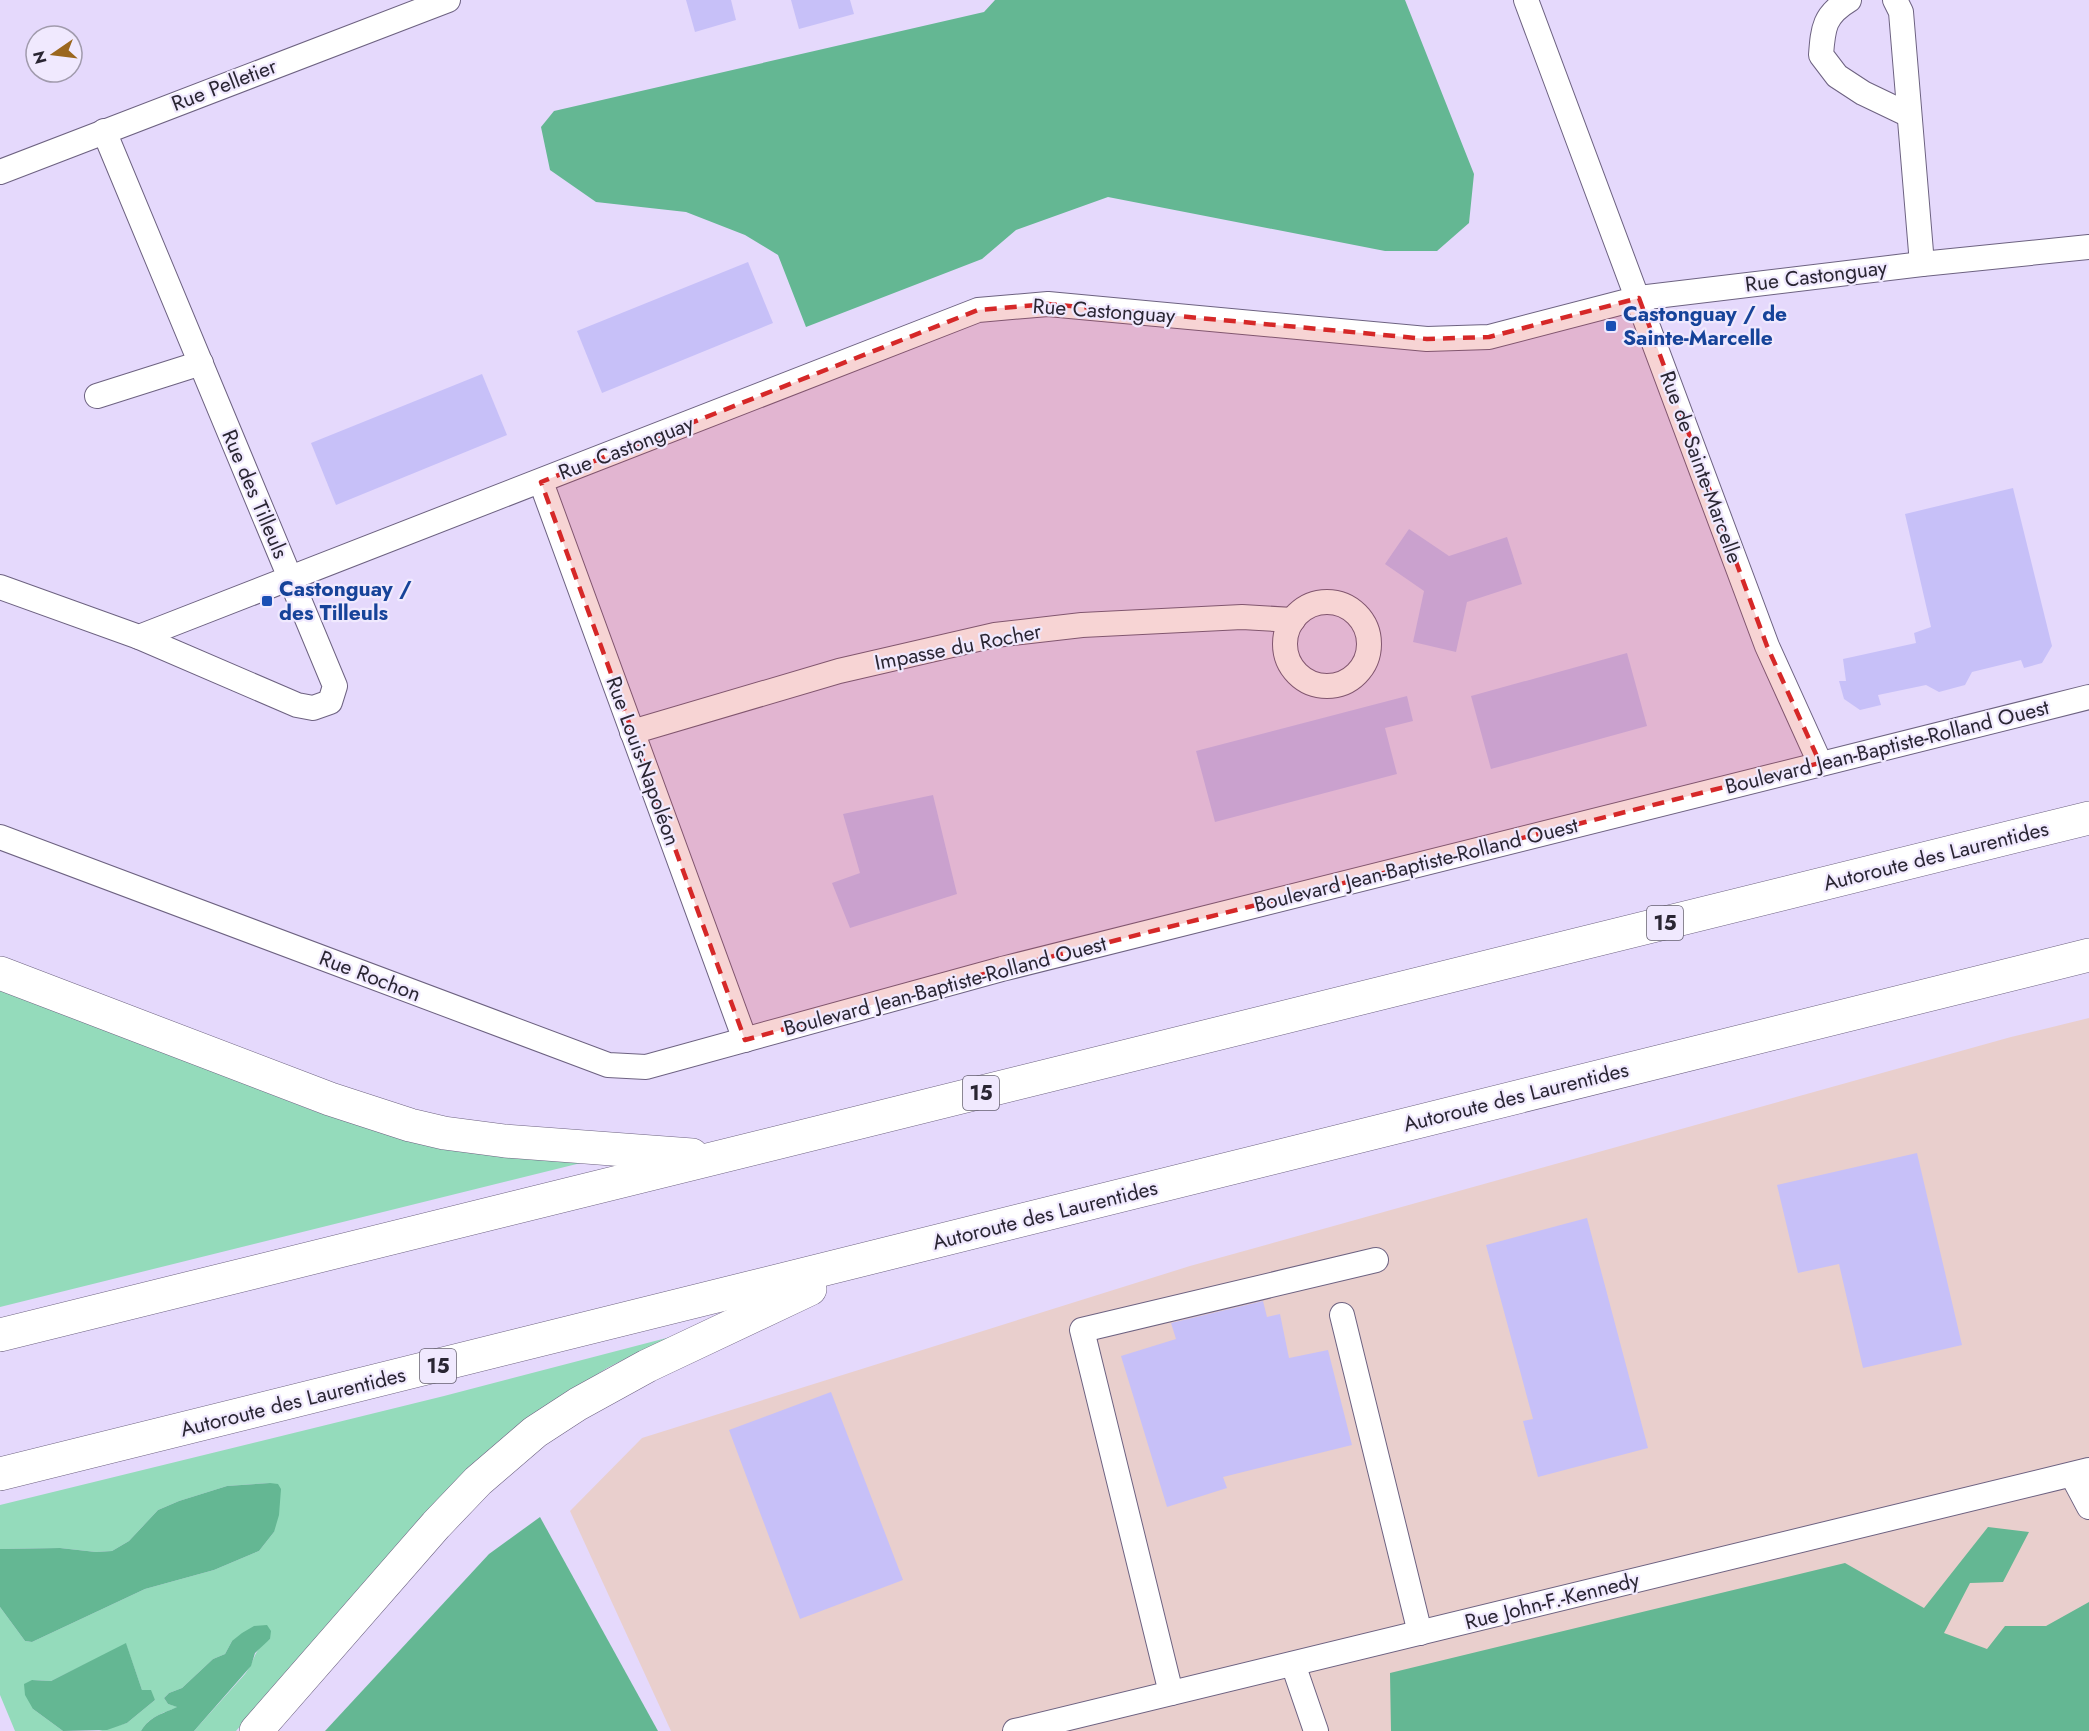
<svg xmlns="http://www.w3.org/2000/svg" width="2089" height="1731" font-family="Jost,sans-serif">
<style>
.industrial{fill:#e9cfcd}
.green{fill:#94dbbb}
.forest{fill:#64b793}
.building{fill:#c7c0f8}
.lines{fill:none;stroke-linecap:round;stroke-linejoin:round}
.minor-casing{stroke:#6d6281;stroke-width:26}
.highway-casing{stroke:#6d6281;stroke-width:34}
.minor{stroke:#fff;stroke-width:24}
.highway{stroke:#fff;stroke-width:33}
.marked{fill:#d62828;fill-opacity:0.2;stroke:#d62828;stroke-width:4.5;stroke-dasharray:12 8;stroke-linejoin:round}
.transit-dot{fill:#1a4fb4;stroke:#f0e9fe;stroke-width:2}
.labels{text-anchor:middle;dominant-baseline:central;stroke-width:4.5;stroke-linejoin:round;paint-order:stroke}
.shield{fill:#f0e9fe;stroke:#656070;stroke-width:1.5}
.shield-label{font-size:20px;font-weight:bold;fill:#2a2633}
.street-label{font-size:21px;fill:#2a2633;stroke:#f0e9fe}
.transit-label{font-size:21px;font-weight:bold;fill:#164399;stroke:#f0e9fe;text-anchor:start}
</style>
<rect width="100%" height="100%" fill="#e5d9fc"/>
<path class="industrial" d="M2089 1018V1731H671L570 1511 642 1438 1190 1266 2011 1037Z"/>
<g class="green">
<path d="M0 988 314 1111 405 1139 593 1160 0 1307Z"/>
<path d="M701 1329 641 1351 607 1368 519 1424 467 1471 379 1567 236 1731H194L245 1674C256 1660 252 1651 270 1639L232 1641 225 1654 213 1659 182 1688 169 1693 164 1698 168 1704 178 1707C163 1713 150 1716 141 1731H99L127 1723 155 1700 142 1690 126 1644 51 1681 32 1680 33 1709 63 1731H15L0 1695V1607L25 1641 32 1642 145 1589 214 1570 259 1551 274 1532 270 1483 227 1486 179 1501 158 1510 129 1541 112 1551 96 1552 60 1548 0 1549V1505L444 1396Z"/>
</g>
<g class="forest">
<path d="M995 0H1405L1474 174 1469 223 1437 251H1385L1108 197 1016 230 982 259 806 327 778 255 745 235 686 212 596 202 550 170 541 127 554 111 984 12Z"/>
<path d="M270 1483 278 1484 281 1489 279 1515 274 1532 259 1551 214 1570 145 1589 32 1642 25 1641 0 1607V1549L60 1548 96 1552 112 1551 129 1541 158 1510 179 1501 227 1486Z"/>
<path d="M540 1517 658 1731H325L489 1554Z"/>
<path d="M1988 1527 2029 1532 2003 1582 1970 1583 1944 1633 1987 1649 2005 1626H2046L2089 1602V1731H1391L1390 1673 1845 1563 1924 1608Z"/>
<path d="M267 1625 271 1631 270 1639 255 1653 251 1666 194 1731H141C150 1716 162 1714 177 1707L168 1704 164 1698 169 1693 182 1688 213 1659 225 1654 232 1641 242 1633 254 1626Z"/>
<path d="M126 1643 142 1690H151L155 1700 127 1723 107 1730 63 1731 33 1709 25 1695 24 1684 32 1680 51 1681Z"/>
</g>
<g class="building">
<path d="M686 0H731L736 20 695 32Z"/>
<path d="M791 0H850L854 14 799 29Z"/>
<path d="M748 262 773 323 602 393 577 331Z"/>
<path d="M482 374 507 435 336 505 311 443Z"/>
<path d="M2013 488 2052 646 2042 663 2024 668 2021 660 1972 672 1965 685 1939 692 1926 685 1878 695 1881 705 1860 710 1844 699 1839 681H1846L1843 659 1916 643 1914 633 1931 627 1905 514Z"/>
<path d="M1409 529 1449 556 1507 537 1522 584 1467 602 1456 652 1413 642 1424 591 1385 564Z"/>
<path d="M1627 653 1647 726 1491 769 1471 696Z"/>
<path d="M1407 696 1413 721 1385 728 1397 774 1215 822 1196 751Z"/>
<path d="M933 795 957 894 850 928 832 883 860 873 843 814Z"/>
<path d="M1917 1153 1962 1345 1863 1368 1839 1264 1798 1273 1777 1185Z"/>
<path d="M1587 1218 1648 1448 1538 1477 1523 1421 1533 1419 1486 1245Z"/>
<path d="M1263 1301 1267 1317 1280 1314 1289 1358 1328 1350 1352 1445 1223 1477 1227 1488 1167 1507 1121 1356 1176 1339 1171 1323Z"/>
<path d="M831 1392 903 1580 800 1619 729 1430Z"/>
</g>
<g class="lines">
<defs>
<g id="minor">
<path d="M1526 0 1767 646 1820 763"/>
<path d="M1849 0C1824 15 1823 28 1821 55L1837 76 1863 93 1909 115"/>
<path d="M1895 0 1901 12 1922 264"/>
<path d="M104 131 335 686 330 702 313 708 297 705 139 637"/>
<path d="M0 172 448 0"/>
<path d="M97 396 201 363"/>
<path d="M541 482 745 1040"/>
<path d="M0 587 139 637 978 310 1048 304 1427 339 1489 337 1639 298 1922 264 2089 247"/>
<circle cx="1327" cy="644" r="42"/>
<path d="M632 732 839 671 995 635 1082 625 1242 617 1293 620"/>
<path d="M0 837 608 1065 646 1067 1002 969 2089 697"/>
<path d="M1342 1315 1420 1633"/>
<path d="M2072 1475 2089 1507"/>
<path d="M1293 1664 1316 1731"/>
<path d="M1171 1693 1082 1330 1376 1260"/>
<path d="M1015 1731 2089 1470"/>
</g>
<g id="highway">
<path d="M0 973 330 1099 410 1125 444 1133 505 1141 692 1155"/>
<path d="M0 1335 2089 818"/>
<path d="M0 1474 2089 955"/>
<path d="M256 1731 436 1525 478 1481 535 1432 578 1404 647 1366 810 1289"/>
</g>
</defs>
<use href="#minor" class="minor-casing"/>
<use href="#highway" class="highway-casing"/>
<use href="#minor" class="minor"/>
<use href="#highway" class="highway"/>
</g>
<path class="marked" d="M1639 298 1767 646 1820 763 1002 969 745 1040 541 482 978 310 1048 304 1427 339 1489 337Z"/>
<g class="transit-dot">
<rect x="1605" y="320" width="12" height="12" rx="3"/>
<rect x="261" y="595" width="12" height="12" rx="3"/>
</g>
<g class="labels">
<g class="shield">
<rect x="1647" y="906" width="36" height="34" rx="4.5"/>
<rect x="963" y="1076" width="36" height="34" rx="4.5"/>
<rect x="420" y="1349" width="36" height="34" rx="4.5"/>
</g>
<g class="shield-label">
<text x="1665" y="923">15</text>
<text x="981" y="1093">15</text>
<text x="438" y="1366">15</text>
</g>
<g class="street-label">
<text transform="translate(224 85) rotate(-21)">Rue Pelletier</text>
<text transform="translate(1816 276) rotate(-7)">Rue Castonguay</text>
<text transform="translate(1104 311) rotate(4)">Rue Castonguay</text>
<text transform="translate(626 448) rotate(-21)">Rue Castonguay</text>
<text transform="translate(1701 467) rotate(70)">Rue de Sainte-Marcelle</text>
<text transform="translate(255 494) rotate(67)">Rue des Tilleuls</text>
<text transform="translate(958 647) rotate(-11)">Impasse du Rocher</text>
<text transform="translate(1887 747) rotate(-14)">Boulevard Jean-Baptiste-Rolland Ouest</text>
<text transform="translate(643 761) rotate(70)">Rue Louis-Napoléon</text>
<text transform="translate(1936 856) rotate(-14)">Autoroute des Laurentides</text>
<text transform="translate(1416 865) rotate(-14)">Boulevard Jean-Baptiste-Rolland Ouest</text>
<text transform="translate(370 976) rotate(21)">Rue Rochon</text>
<text transform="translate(945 986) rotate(-15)">Boulevard Jean-Baptiste-Rolland Ouest</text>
<text transform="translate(1516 1097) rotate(-14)">Autoroute des Laurentides</text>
<text transform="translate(1045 1215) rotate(-14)">Autoroute des Laurentides</text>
<text transform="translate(293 1402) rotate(-14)">Autoroute des Laurentides</text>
<text transform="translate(1552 1601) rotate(-14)">Rue John-F.-Kennedy</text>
</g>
<g class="transit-label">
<text x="1623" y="314">Castonguay / de<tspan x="1623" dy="24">Sainte-Marcelle</tspan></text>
<text x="279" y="589">Castonguay /<tspan x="279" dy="24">des Tilleuls</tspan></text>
</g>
</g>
<g transform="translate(54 54) rotate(256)"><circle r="28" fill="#f0e9fe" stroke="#a19bad" stroke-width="1.5"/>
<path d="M0-4.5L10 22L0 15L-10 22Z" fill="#9b671e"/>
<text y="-9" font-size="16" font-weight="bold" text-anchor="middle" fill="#2a2633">N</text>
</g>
</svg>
